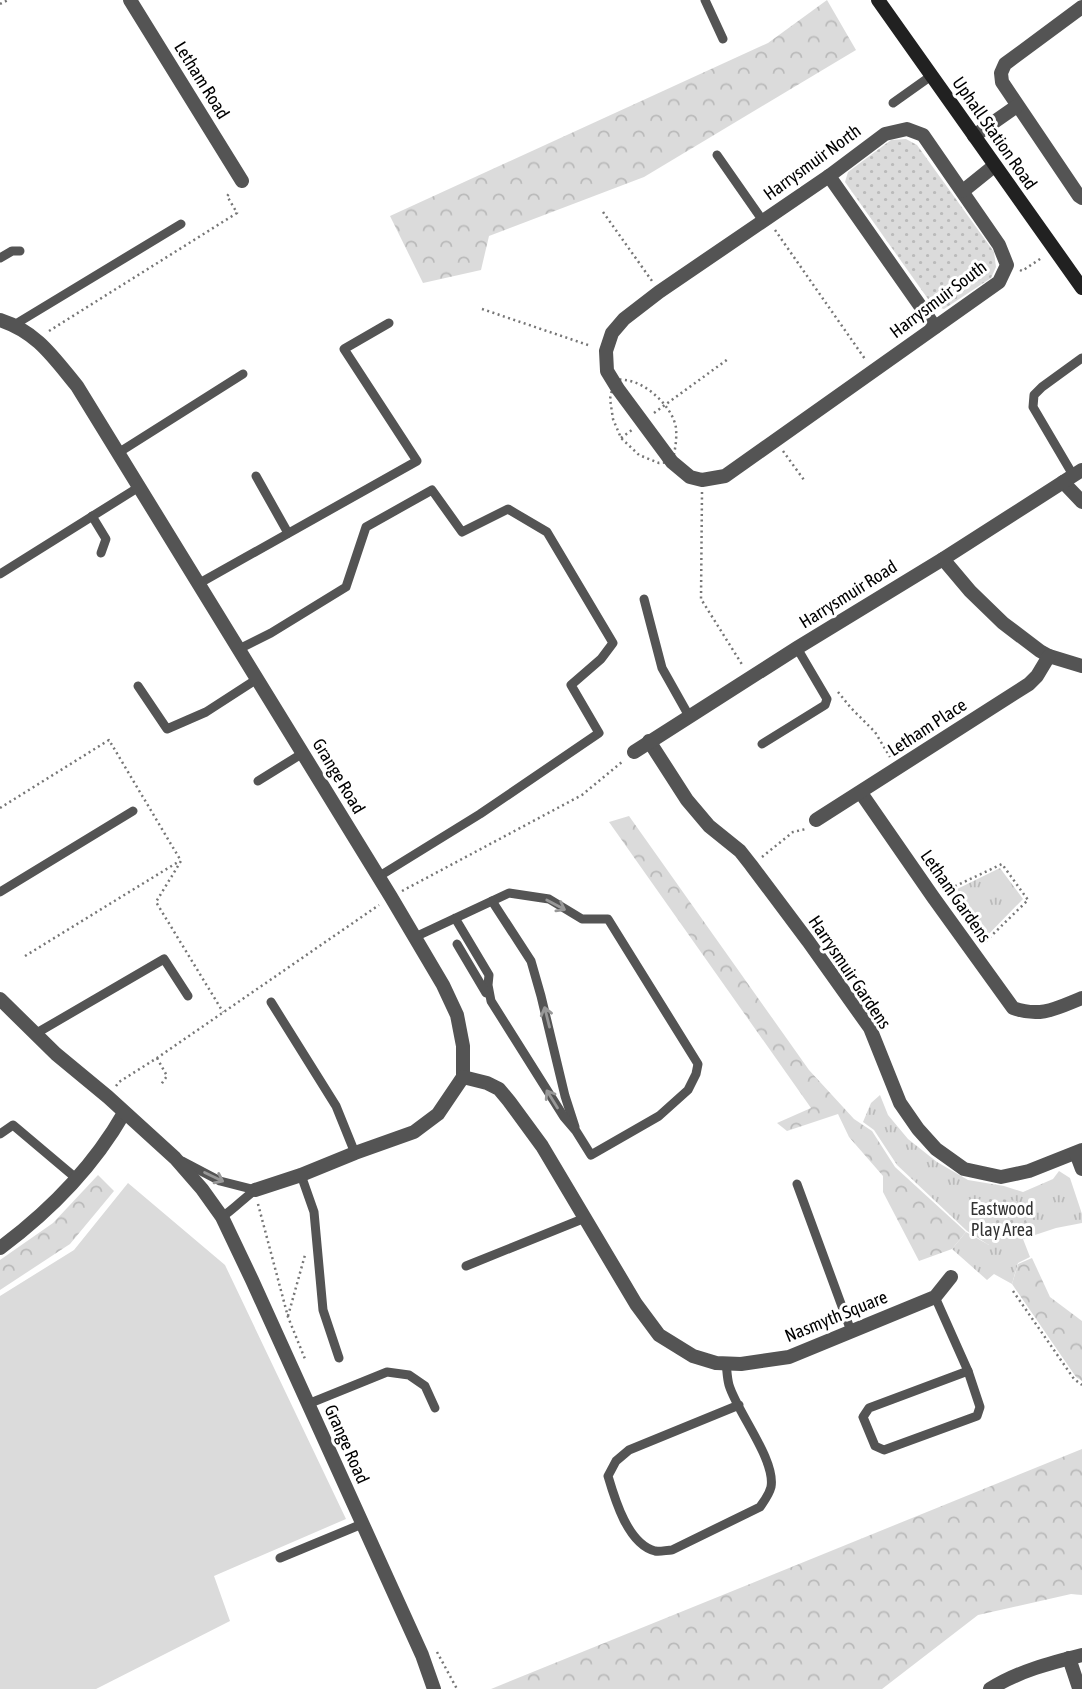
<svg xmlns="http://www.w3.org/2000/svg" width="1082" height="1689" font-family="'Asap Condensed',sans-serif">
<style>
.grass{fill:url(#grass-tufts)}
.forest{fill:url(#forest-crowns)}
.park{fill:url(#park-dots)}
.pitch{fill:#dbdbdb}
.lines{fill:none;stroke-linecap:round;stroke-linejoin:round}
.path{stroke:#767676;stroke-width:2.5;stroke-dasharray:2 3.5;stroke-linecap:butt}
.service{stroke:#545454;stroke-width:9}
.minor{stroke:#545454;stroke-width:14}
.tertiary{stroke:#545454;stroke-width:14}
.secondary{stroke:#212121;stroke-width:14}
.oneway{stroke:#989898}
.labels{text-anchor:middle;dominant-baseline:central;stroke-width:6;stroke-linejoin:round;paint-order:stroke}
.street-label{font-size:18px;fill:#000;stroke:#fff}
.park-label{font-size:18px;fill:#323232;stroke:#fff}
</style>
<defs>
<pattern id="grass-tufts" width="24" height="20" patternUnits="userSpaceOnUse" patternTransform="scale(1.75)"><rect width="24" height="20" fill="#dbdbdb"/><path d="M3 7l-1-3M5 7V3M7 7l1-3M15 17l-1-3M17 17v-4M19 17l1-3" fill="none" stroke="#bababa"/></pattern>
<pattern id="forest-crowns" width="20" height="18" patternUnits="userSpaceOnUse" patternTransform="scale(1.75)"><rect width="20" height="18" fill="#dbdbdb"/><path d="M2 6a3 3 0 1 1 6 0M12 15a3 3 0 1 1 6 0" fill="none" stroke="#bababa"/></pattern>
<pattern id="park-dots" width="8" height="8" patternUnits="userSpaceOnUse" patternTransform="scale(1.75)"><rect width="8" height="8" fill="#dbdbdb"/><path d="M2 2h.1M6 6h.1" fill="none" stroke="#bababa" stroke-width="1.8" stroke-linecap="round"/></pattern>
</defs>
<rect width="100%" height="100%" fill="#fff"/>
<g class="grass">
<path d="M1000 868 1023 899 980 943 975 935 976 925 951 892Z"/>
<path d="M880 1095 888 1115 908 1139 937 1162 968 1180 1004 1186 1023 1192 1053 1179 1059 1171 1070 1178 1082 1214V1223L1056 1228 1023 1239 1030 1257 1018 1263 1012 1284 994 1274 987 1280 952 1249 966 1232 989 1245 967 1231 897 1165 874 1130 863 1122 871 1103Z"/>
</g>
<g class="forest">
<path d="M827 0 856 50 644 177 489 236 481 270 423 283 390 216 768 43Z"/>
<path d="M629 816 809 1070 854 1119 872 1131 895 1167 966 1232 952 1249 919 1261 883 1192V1176L849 1137 838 1114 787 1131 777 1123 811 1108 609 822Z"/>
<path d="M98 1175 114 1191 70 1244 0 1290V1260L53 1223Z"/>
<path d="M1032 1258 1050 1297 1082 1321V1381L1076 1377 1012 1284 1018 1264Z"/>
<path d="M1082 1449V1595L1071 1594 978 1615 882 1689H491Z"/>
</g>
<g class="park">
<path d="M906 139 917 145 994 252 996 267 991 278 944 309 933 306 845 182 848 172 891 140Z"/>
<path d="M986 1197 1017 1201 1028 1225 1007 1238 992 1236 981 1221Z"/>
</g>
<path class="pitch" d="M128 1183 225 1265 346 1519 214 1576 230 1621 96 1689H0V1296L74 1250Z"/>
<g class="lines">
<g class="path">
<path d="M0 4 8 0"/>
<path d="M603 212 652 281"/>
<path d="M775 230 865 359"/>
<path d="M1020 270 1022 271 1043 257"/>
<path d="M482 309 591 346"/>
<path d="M49 331 237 213 227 196 231 192"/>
<path d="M614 380C617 380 621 379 625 380 646 382 673 407 676 428 677 440 675 451 672 462L659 463 639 455 621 438 613 419 610 399Z"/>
<path d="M654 413 728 359"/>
<path d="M621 438 632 430"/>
<path d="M783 451 804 480"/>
<path d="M702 492 701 599 743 666"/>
<path d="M838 692 851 708 875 732 890 757"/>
<path d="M0 808 109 740 181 861 156 902 223 1012"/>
<path d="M762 857 793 832 806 829"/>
<path d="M402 891 582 795 622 762"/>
<path d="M945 891 1002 864 1028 900 984 943"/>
<path d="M25 956 178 862"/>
<path d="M157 1058 167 1076 160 1086"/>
<path d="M116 1086 119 1082 157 1058 379 905"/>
<path d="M258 1204 288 1317 305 1359"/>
<path d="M1013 1291 1074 1379 1082 1385"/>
<path d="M288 1316 305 1255"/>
<path d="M437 1652 457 1689"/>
</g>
<g class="service">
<path d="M705 0 723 39"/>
<path d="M893 103 931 76"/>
<path d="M717 155 763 221"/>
<path d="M0 258 12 251H20"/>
<path d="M14 325 181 224"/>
<path d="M118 453 243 374"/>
<path d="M1073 475 1033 407 1034 395 1042 387 1082 358"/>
<path d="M256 476 288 533"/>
<path d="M92 516 106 539 101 553"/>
<path d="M0 574 139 487"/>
<path d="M198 584 417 461 344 349 389 323"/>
<path d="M644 599 662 668 689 716"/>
<path d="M239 649 271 633 346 587 366 527 432 490 462 532 508 509 547 532 613 643 601 659 571 685 599 733 480 814 378 877"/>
<path d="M138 686 167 729 206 712 257 679"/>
<path d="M762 744 825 705 827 699 797 648"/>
<path d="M258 781 303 753"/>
<path d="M0 892 133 811"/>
<path d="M492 901 531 961 541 996 565 1096 575 1127"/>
<path d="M415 937 509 893 549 899 582 919H608L698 1064 696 1074 688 1090 659 1116 591 1155 576 1131 564 1117 491 1001 488 985 489 975 455 918"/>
<path d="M457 944 486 993"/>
<path d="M271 1002 336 1106 355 1153"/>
<path d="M35 1034 164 959 188 996"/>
<path d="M0 1134 13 1125 77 1179"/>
<path d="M182 1161 220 1181 255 1190"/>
<path d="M301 1175 314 1212 323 1310 339 1358"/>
<path d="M797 1184 851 1331"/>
<path d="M222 1217C234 1209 243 1199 255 1190"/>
<path d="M466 1266 585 1218"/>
<path d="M935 1297 968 1371"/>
<path d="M726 1363C727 1370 727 1378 729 1385 737 1412 776 1460 771 1487 769 1495 764 1501 760 1507L672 1550C667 1550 660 1552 655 1551 628 1544 615 1500 608 1476L616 1461 629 1450 739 1405"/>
<path d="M968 1371 980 1407 977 1416 884 1450 875 1446 863 1417 869 1408Z"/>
<path d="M308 1404 387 1372 409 1375 425 1386 435 1408"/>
<path d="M280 1558 362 1524"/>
</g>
<g class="minor">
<path d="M130 0 242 181"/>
<path d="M1082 7 1005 64 1001 73 1002 82 1079 196 1082 198"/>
<path d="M907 129 923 135 999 245 1007 265 999 282 725 476 702 480 690 477 672 462 618 389 607 371 606 351 612 333 624 319 659 292 829 176 885 134Z"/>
<path d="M974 136 1017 106"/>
<path d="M829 176 935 327"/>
<path d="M963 191 994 166"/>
<path d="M0 320C37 332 53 357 77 386L391 897 443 985 457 1015 463 1046V1077L438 1114 414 1132 355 1153 301 1175 255 1190"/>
<path d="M1063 482 1082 502"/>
<path d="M943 559 970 591 1003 623 1040 651 1049 656 1082 666"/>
<path d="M649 741 687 800 709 826 740 851 751 865 808 941 870 1028 900 1103 918 1129 936 1149 964 1169 1001 1177 1029 1171 1082 1150"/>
<path d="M634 752 797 648 943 559 1082 470"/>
<path d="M861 793 933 897 1013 1008C1041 1018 1057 1008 1082 998"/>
<path d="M816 820 1029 684 1037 676 1049 656"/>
<path d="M463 1077 487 1083 499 1089 509 1101 542 1146 636 1304 659 1335 693 1356 716 1363 741 1364 789 1357 935 1297 951 1277"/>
<path d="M1076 1153 1082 1169"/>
<path d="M0 1248C50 1211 93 1167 124 1113"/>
<path d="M1069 1658 1079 1688"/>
<path d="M990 1689C1019 1671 1050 1663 1082 1655"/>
</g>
<path class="tertiary" d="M0 999 56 1054 108 1097 175 1158 202 1189 222 1217 252 1280 422 1655 434 1689"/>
<path class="secondary" d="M878 0 1082 288"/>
</g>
<defs><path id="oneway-shaft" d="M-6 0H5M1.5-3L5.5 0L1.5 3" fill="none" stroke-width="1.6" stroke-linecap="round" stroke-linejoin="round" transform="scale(1.75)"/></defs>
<g class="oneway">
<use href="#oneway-shaft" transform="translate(556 905) rotate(28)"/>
<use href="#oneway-shaft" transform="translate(547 1017) rotate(-104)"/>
<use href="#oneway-shaft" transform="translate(552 1099) rotate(-122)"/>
<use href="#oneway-shaft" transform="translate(214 1177) rotate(26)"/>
</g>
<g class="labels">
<g class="street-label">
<text transform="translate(202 80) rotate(58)">Letham Road</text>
<text transform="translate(995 133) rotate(55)">Uphall Station Road</text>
<text transform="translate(812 162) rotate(-36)">Harrysmuir North</text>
<text transform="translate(938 299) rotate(-37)">Harrysmuir South</text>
<text transform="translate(848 594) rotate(-32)">Harrysmuir Road</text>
<text transform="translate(927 727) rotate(-33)">Letham Place</text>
<text transform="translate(339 776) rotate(59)">Grange Road</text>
<text transform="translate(956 896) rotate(55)">Letham Gardens</text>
<text transform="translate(850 972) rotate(56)">Harrysmuir Gardens</text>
<text transform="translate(836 1316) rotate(-22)">Nasmyth Square</text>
<text transform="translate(347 1444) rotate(66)">Grange Road</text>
</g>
<g class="park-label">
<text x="1002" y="1208">Eastwood<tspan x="1002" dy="21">Play Area</tspan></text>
</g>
</g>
</svg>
